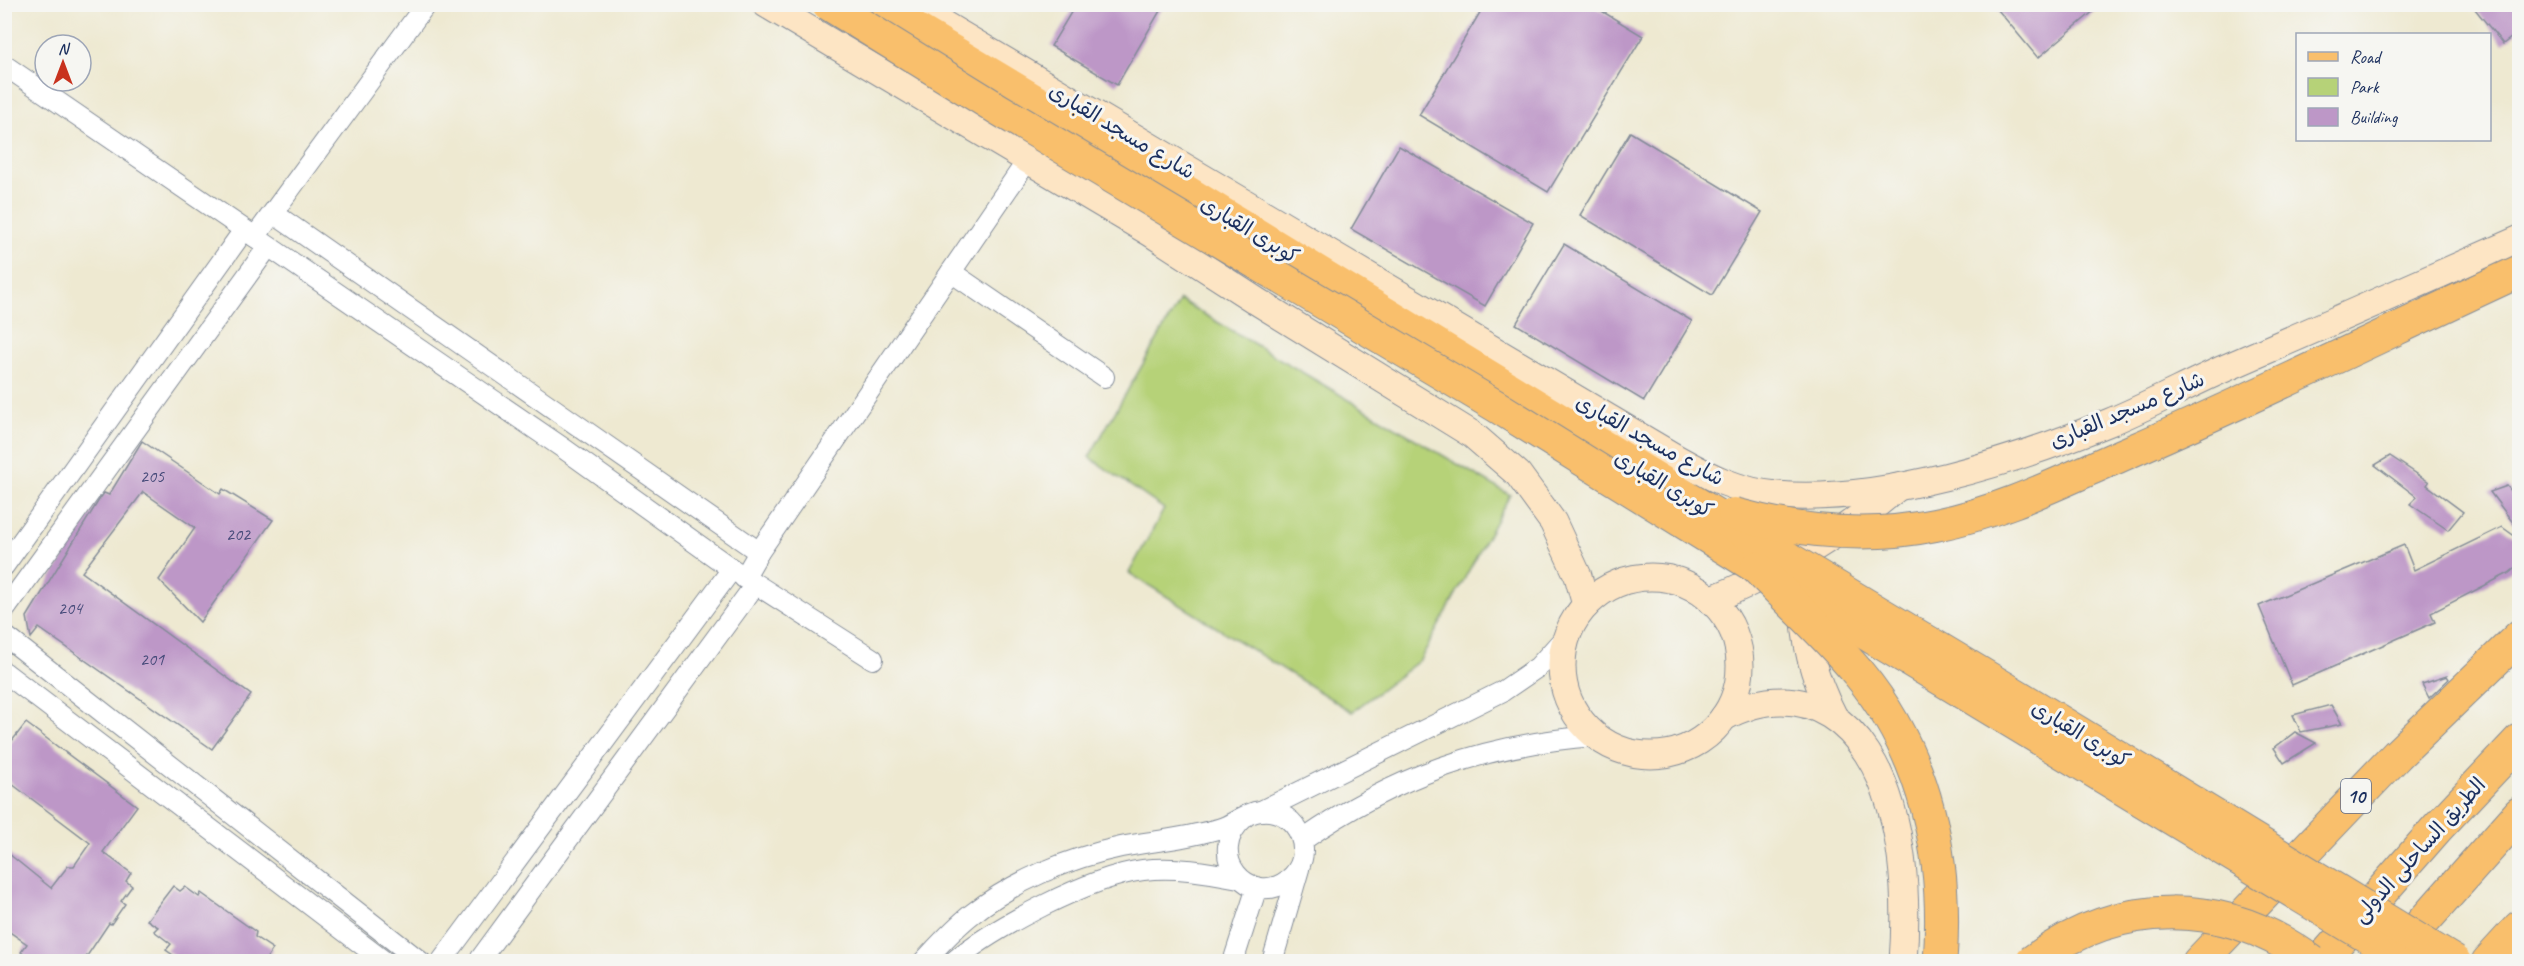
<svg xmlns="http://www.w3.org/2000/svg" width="2524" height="966" font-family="Caveat,'Playpen Sans Arabic',sans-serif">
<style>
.green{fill:#b6d278;stroke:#68806b;stroke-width:1.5}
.building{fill:#bd97c7}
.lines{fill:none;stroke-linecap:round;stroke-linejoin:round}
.street-casing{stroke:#848c98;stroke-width:22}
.secondary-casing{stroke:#848c98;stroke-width:29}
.primary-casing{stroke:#848c98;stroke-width:34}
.highway-casing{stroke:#848c98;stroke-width:35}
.street{stroke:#fff;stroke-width:20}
.secondary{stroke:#fde5c4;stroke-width:27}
.primary{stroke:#f9bf6c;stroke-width:32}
.highway{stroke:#f9bf6c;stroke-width:33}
.primary-bridge-casing{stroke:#848c98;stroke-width:34;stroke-linecap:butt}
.highway-bridge-casing{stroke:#848c98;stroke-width:35;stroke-linecap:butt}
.primary-bridge{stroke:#f9bf6c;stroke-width:32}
.highway-bridge{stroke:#f9bf6c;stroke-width:33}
.labels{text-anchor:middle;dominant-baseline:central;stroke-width:6;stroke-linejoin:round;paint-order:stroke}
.number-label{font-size:18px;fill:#444978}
.shield{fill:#f6f6f2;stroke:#5d6b8a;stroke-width:1.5}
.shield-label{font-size:20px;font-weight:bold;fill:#1b2f5e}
.street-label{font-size:21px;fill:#1b2f5e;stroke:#f6f6f2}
</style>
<rect width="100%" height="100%" fill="#f6f6f2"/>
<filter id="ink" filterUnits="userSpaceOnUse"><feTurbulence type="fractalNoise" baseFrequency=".0167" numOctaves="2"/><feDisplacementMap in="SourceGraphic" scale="12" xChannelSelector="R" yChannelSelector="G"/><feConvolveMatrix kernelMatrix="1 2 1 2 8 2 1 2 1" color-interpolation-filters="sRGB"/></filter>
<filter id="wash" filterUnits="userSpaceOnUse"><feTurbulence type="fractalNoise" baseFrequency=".008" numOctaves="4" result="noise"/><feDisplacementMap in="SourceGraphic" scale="24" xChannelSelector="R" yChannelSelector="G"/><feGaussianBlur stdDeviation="1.35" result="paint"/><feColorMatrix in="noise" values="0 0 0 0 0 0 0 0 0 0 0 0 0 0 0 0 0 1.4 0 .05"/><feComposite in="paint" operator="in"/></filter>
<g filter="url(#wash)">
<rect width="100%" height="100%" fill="#eee9d1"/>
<path class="green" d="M1180 300 1510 495 1420 660 1352 712 1129 573 1164 509 1089 457Z"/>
<g id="blocks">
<g class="building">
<path d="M1076 4H1164L1117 85 1051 46Z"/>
<path d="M1485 4H1590L1643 36 1548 192 1419 115Z"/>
<path d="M1993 4H2102L2038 58Z"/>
<path d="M2471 4H2520V31L2503 44Z"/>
<path d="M1630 132 1762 212 1712 295 1580 215Z"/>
<path d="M1399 146 1533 223 1485 306 1351 229Z"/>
<path d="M1564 244 1692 321 1644 401 1516 324Z"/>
<path d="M142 441 220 494 223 489 273 520 200 622 159 580 195 528 143 492 82 572 251 695 212 749 39 628 31 638 27 617 99 500 104 493 109 495Z"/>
<path d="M2390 456 2429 482 2427 485 2463 512 2448 530 2410 504 2417 497 2375 465Z"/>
<path d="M2507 486 2520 501V532L2490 492Z"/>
<path d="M2502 527 2520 540V564L2509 573 2431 613 2435 622 2292 685 2259 606 2404 545 2414 570Z"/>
<path d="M2447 676 2449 679 2429 698 2422 684Z"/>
<path d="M2331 705 2342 724 2301 732 2293 715Z"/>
<path d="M26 723 137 806 103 852 131 873 126 881 132 886 121 901 125 904 111 924 109 923 83 962H34L21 952 27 944 4 928V850L51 888 68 866H74L90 843 4 778V751Z"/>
<path d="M2295 732 2316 743 2284 763 2274 748Z"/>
<path d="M173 886 180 891 185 887 199 897 201 893 256 932 255 937 273 949 264 962H183L166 950 171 944 154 931 158 927 147 920Z"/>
</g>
</g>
</g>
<g filter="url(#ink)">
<use href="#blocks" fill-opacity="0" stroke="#848c98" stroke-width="1.5"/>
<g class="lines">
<defs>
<g id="street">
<path d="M4 65 563 448 732 569 873 659"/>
<path d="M273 213 759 552"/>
<path d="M255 237 426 4"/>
<path d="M951 272 1104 377"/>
<path d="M4 566 244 230"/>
<path d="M744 578 759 552 1027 161"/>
<path d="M4 611 268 247"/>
<path d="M4 635 421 962"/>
<path d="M4 672 385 962"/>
<path d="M1261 811 1503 691 1538 667 1566 636"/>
<path d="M1303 840C1393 777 1484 744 1595 736"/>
<path d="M441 962 732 569"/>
<path d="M478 962 755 585"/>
<path d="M923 962C939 945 954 928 972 914 1014 881 1069 858 1121 847 1146 842 1172 840 1197 834 1206 832 1216 830 1224 827 1236 822 1248 812 1261 811 1300 808 1318 857 1288 880 1251 909 1201 855 1245 817"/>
<path d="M953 962C994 927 1090 877 1143 870 1175 866 1208 872 1239 878"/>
<path d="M1233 962 1257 887"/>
<path d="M1272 962 1299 869"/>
</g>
<g id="secondary">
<path d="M766 4 1151 233 1258 302 1473 435 1518 474 1553 522 1578 576 1586 605"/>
<path d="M909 4 1676 458C1708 476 1739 492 1777 495 1879 504 2015 461 2110 422 2148 406 2184 387 2221 370 2321 327 2420 283 2520 239"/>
<circle cx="1651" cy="666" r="89"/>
<path d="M1710 600C1780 572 1841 535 1898 487"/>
<path d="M1805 604C1803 644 1815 680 1833 715"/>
<path d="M1724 717C1807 673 1868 726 1891 807 1905 857 1907 910 1903 962"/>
</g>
<path id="primary" d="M874 4 1171 182 1688 498"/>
<g id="highway">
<path d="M2391 958 2520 813"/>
<path d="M2199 962 2397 755 2520 636"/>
<path d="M2320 962 2438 827 2520 740"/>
<path d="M2488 962 2520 927"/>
</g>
</defs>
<use href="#street" class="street-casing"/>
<use href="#secondary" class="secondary-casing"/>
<use href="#primary" class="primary-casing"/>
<use href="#highway" class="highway-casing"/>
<use href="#street" class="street"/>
<use href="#secondary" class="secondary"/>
<use href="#primary" class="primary"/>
<use href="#highway" class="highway"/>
<defs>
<g id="primary-bridge">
<path d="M828 4 998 109 1496 406 1757 568 2409 962"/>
<path d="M1688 498 2017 695 2455 962"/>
<path d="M1734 514C1799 532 1868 539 1935 525 2003 512 2066 479 2129 452 2261 395 2390 331 2520 271"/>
</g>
<g id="highway-bridge">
<path d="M1757 568C1791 603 1828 636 1859 674 1926 755 1948 858 1940 962"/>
<path d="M2032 962C2118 897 2225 896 2312 962"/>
</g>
</defs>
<use href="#primary-bridge" class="primary-bridge-casing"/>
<use href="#highway-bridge" class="highway-bridge-casing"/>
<use href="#primary-bridge" class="primary-bridge"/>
<use href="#highway-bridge" class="highway-bridge"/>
</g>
</g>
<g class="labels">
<g class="number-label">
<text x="152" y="476">205</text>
<text x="238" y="534">202</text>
<text x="70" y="608">204</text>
<text x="152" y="659">201</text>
</g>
<rect class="shield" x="2341" y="779" width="30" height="34" rx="4.5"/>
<g class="shield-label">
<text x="2356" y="796">10</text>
</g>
<g class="street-label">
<text transform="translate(1122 131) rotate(31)">شارع مسجد القبارى</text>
<text transform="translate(1250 230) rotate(31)">كوبرى القبارى</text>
<text transform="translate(2127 410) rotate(-23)">شارع مسجد القبارى</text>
<text transform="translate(1650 440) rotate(29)">شارع مسجد القبارى</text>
<text transform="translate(1664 484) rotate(31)">كوبرى القبارى</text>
<text transform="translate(2081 734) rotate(31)">كوبرى القبارى</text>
<text transform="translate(2419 850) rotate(-48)">الطريق الساحلى الدولى</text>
</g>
</g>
<rect width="2524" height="966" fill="none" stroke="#f6f6f2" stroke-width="24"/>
<rect x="2296" y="33" width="195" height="108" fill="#f6f6f2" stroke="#9ea6b7" stroke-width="1.5"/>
<rect x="2308" y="52" width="30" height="9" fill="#f9bf6c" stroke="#9ea6b7" stroke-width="1.5"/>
<text x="2350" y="63" font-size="18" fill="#1b2f5e">Road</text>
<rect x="2308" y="78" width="30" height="18" fill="#b6d278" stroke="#9ea6b7" stroke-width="1.5"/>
<text x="2350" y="93" font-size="18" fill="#1b2f5e">Park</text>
<rect x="2308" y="108" width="30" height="18" fill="#bd97c7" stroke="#9ea6b7" stroke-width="1.5"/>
<text x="2350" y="123" font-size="18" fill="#1b2f5e">Building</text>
<g transform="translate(63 63)"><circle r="28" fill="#f6f6f2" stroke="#9ea6b7" stroke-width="1.5"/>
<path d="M0-4.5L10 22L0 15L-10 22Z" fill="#c8321e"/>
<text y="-9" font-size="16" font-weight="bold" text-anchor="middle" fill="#1b2f5e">N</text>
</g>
</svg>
